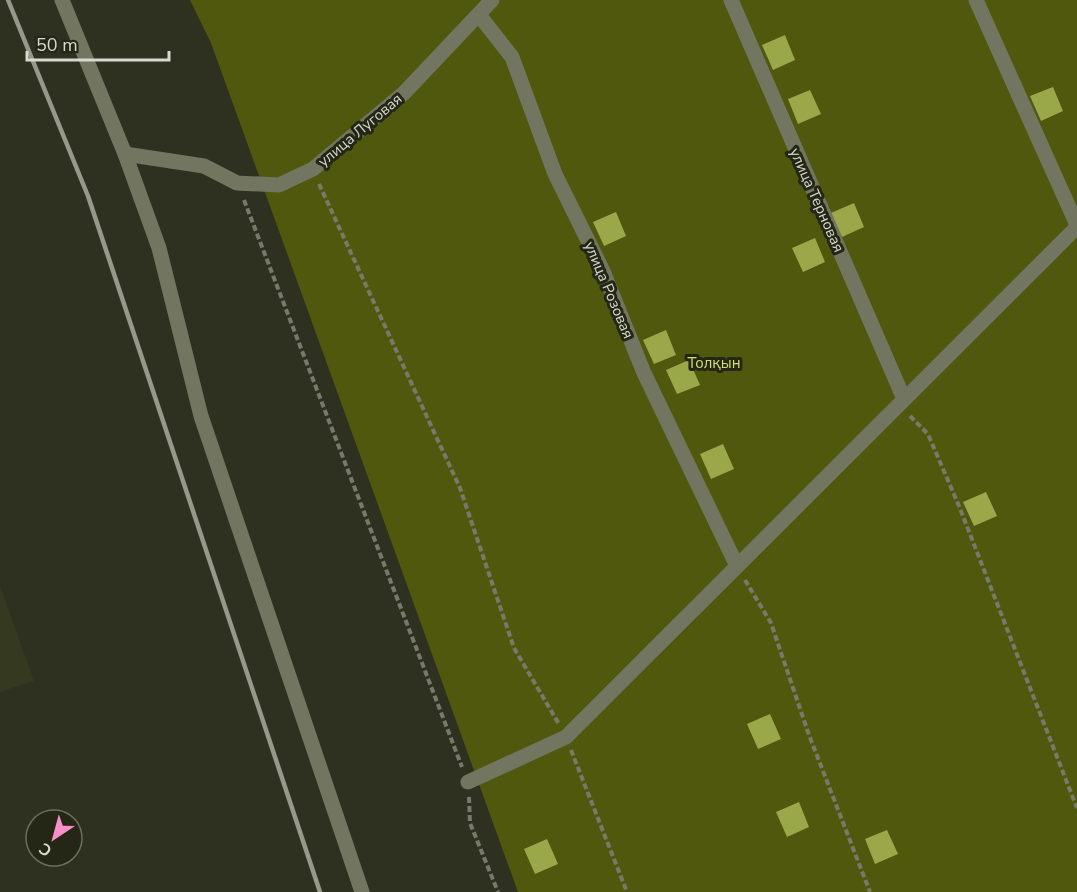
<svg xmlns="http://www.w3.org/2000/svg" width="1077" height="892" font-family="'Nunito Sans',sans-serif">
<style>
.built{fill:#35391f}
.green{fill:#50580e}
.building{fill:#9ba849}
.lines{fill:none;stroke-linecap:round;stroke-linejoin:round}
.path{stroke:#777a6b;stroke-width:4;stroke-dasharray:6 3;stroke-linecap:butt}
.minor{stroke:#727661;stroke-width:15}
.rail{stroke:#96988a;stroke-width:4.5}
.labels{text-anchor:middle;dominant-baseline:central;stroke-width:6;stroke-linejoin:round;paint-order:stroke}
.street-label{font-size:15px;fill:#d8dacf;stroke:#242715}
.park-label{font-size:15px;fill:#d0e064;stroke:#242715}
</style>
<rect width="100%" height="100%" fill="#2e311f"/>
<path class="built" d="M0 586 34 681 0 692Z"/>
<path class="green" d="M190 0H1077V892H518L211 43Z"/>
<g class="building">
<path d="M785 35 795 60 773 70 762 45Z"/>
<path d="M1053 87 1063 111 1041 121 1030 96Z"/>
<path d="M810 90 821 114 798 124 788 99Z"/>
<path d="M854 203 864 227 842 237 831 213Z"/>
<path d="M616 212 626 236 604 246 593 222Z"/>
<path d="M815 238 825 262 803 272 792 248Z"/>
<path d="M666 330 676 355 654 364 643 340Z"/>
<path d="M689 360 700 385 677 394 666 370Z"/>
<path d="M723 444 734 469 711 479 700 454Z"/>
<path d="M986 492 997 516 974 526 963 502Z"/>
<path d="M770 714 781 739 758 749 747 724Z"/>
<path d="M799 802 809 827 787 837 776 812Z"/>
<path d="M887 830 898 854 875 864 865 839Z"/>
<path d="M547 839 558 864 535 874 524 849Z"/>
</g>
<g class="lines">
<g class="path">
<path d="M319 184 460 488 514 648 559 724"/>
<path d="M244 200 462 767"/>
<path d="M910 416 928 434 959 506 1077 808"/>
<path d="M745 580 771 623 809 735 870 892"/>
<path d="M571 750 627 892"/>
<path d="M469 797 470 823 498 892"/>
</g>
<g class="minor">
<path d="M62 0 125 154 159 248 201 416 362 892"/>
<path d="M731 0 904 399"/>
<path d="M976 0 1077 225"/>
<path d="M479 15 512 57 555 174 603 271 644 373 737 566"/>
<path d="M125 154 204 166 237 183 279 185 313 169 404 93 492 0"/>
<path d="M468 782 566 737 1077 227"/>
</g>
<path class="rail" d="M8 0 88 196 320 892"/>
</g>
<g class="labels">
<g class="street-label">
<text transform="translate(360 130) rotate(-40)">улица Луговая</text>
<text transform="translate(817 200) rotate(66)">улица Терновая</text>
<text transform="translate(609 290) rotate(67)">улица Розовая</text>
</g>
<g class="park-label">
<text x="714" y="363">Толқын</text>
</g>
</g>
<g transform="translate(54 838) rotate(216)"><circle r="28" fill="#242715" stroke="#6c6f5f" stroke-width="1.5"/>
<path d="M0-4.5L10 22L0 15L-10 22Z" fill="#f98fc8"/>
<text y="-9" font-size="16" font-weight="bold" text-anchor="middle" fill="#d8dacf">С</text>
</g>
<path d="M27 51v9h142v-9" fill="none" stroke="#d8dacf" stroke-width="3"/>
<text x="36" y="51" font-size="18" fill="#d8dacf" stroke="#242715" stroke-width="4.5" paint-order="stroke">50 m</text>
</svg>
